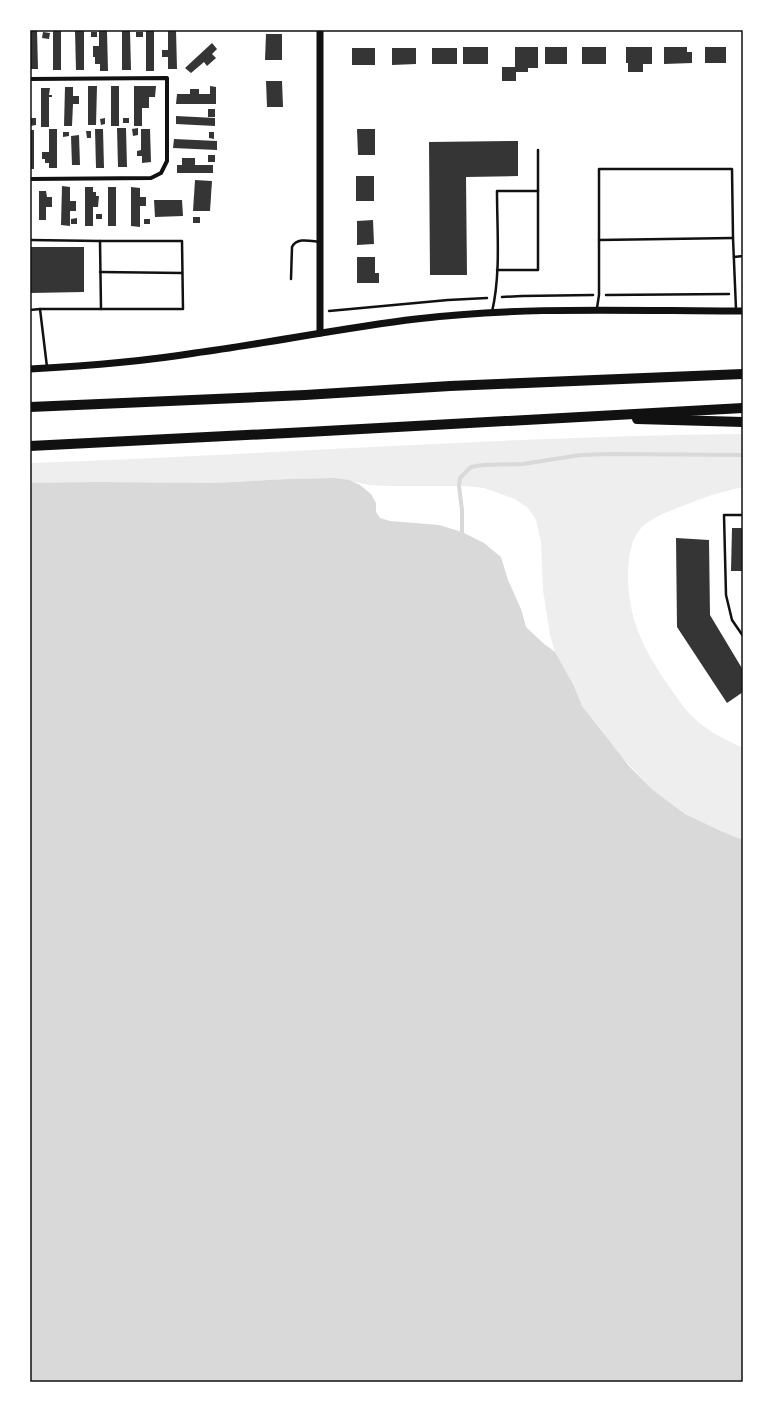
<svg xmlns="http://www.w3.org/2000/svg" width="773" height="1412" font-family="Lato,sans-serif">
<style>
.green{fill:#eee}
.water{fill:#d9d9d9}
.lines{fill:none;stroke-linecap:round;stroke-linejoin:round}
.stream{stroke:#d9d9d9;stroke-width:4}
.building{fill:#353535}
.path{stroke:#111;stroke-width:2.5}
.service{stroke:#111;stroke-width:2.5}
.minor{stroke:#111;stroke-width:4}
.tertiary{stroke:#111;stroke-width:7}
.motorway{stroke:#111;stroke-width:10}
.neatline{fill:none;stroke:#111;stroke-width:1.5}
</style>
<rect width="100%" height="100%" fill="#fff"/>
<path class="green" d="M743 434V487C723 491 704 497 685 505 670 511 654 516 642 527 631 538 629 555 628 569 627 617 642 647 668 685 676 696 684 709 694 718 708 732 725 739 743 748V840L721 831 685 814 653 790 618 753 582 706 574 686 555 652 550 635 543 590 541 542 536 520 528 508 515 499 484 488 466 486H387L369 485 334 478 288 479 215 483 100 482 30 1382V463C268 455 505 436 743 434Z"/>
<path class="water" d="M334 478 349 480 360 485 371 494 376 503V512L380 518 390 521 439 525 462 532 484 543 501 557 508 580 521 609 526 627 543 643 555 652 574 686 582 706 629 766 653 790 685 814 721 831 743 840V1382H30V483L100 482 215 483 288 479Z"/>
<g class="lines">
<path class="stream" d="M462 532V510L459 486 460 478 471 467 483 465 523 464 580 455 613 454 743 455"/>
</g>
<g class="building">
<path d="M30 30H37L38 69H30Z"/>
<rect x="146" y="30" width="8" height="41"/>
<path d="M168 30H176L177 69H168V57H162V50H168Z"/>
<rect x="53" y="31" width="8" height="39"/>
<path d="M75 31H84V70H76Z"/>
<path d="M99 31H107L108 71H100V64H95V57H93V46H99Z"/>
<path d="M122 31H130L131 70H122Z"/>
<path d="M43 32 50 33 49 39 42 38Z"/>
<rect x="91" y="32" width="6" height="5"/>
<rect x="136" y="32" width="7" height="5"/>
<path d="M266 34H282V60H265Z"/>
<path d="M212 43 217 49 212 54 216 58 207 66 204 62 191 73 185 68Z"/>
<rect x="463" y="47" width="25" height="17"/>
<path d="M515 47H538V68H528V72H516V81H502V67H515Z"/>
<rect x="545" y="47" width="22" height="17"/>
<rect x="582" y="47" width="24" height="17"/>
<path d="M626 47H652V64H643V72H628V63H626Z"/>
<path d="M664 47H687V52H692V63L664 64Z"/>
<rect x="705" y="47" width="21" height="16"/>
<rect x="352" y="48" width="23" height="17"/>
<path d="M392 48H416V64L392 65Z"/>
<rect x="432" y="48" width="25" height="16"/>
<path d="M266 81H282L283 107H267Z"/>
<path d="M88 86H97L96 125H88Z"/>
<rect x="111" y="86" width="8" height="40"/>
<path d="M134 86H156L155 97H149V108H142V126H134Z"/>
<path d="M210 86 216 87V104H176L177 94H190V89H199V94H210Z"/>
<path d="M65 87H73V96H79V104H73L72 126H64Z"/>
<path d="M41 88H50L49 95H52V97H49V127H41Z"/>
<rect x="208" y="109" width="7" height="8"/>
<path d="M176 116 215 118V126L176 124Z"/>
<path d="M30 118H36V125L30 126Z"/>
<path d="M105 118V124L101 125 100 119Z"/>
<rect x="123" y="118" width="6" height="5"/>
<path d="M117 128H126L127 167H118Z"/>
<path d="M138 128V135L133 136 132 129Z"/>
<path d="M49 129H57V168H49V163H45V159H42V152H49Z"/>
<path d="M95 129H103L104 168H96Z"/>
<path d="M141 129H150L151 162 142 163V156H137V151L141 150Z"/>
<path d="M357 129H375V155H358Z"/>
<rect x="30" y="130" width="4" height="39"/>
<path d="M86 131H91V138H87Z"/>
<path d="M63 132H69V136L63 137Z"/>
<path d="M209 132H214V139L209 138Z"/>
<path d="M79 135 80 165H72L71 136Z"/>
<path d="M174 139 217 141V150L173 148Z"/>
<path d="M518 141V176L466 177 467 275H430L429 142Z"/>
<rect x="208" y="155" width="7" height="7"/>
<path d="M182 158H195V165H213V173H177V165H182Z"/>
<rect x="356" y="176" width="18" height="25"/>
<path d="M195 180 212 181 210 211H193Z"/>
<path d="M62 186 70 187V201H76V211H70V226L61 225Z"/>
<path d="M85 187H93V192H96V196H99L98 207H93V226H85Z"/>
<rect x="108" y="187" width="8" height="39"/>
<path d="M131 187 140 188V197H146V206H140V227L131 226Z"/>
<path d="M39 191H46L47 197H52V207H46V220H39Z"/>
<path d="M154 200H182L183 216 155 217Z"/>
<rect x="96" y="214" width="6" height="5"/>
<rect x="193" y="217" width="7" height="6"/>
<path d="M77 218V224H71V219Z"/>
<rect x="144" y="219" width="6" height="5"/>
<path d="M373 220 374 244 357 245V221Z"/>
<path d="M30 247H84V292L30 293Z"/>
<path d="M357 257H375V273H379V283H357Z"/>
<path d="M732 528H743V571H731Z"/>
<path d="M676 538 709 540 710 615 743 670V692L727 703 677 627Z"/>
</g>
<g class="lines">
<g class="path">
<path d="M606 295 729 294"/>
<path d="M502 297 522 296 593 295"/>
<path d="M329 311 448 300 487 298"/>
</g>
<g class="service">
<path d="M538 150V191"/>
<path d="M30 240 100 241 101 309H40"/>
<path d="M599 240 733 238"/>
<path d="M100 241H182L183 309H101"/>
<path d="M734 257 743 256"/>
<path d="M100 272 182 273"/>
<path d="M291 279 292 247C297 237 310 241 320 242"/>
<path d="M597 308 599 295V169H732L733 238 736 309"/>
<path d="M30 310 40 309 47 367"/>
<path d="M492 312C501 273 497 231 497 191H538V270H497"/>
<path d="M743 515H724L726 595 732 620 743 636"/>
</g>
<path class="minor" d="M30 79 167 78V161L161 173 151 178 30 179"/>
<g class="tertiary">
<path d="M320 333V30"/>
<path d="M30 369C85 366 140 362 195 353 269 343 342 328 416 319 522 306 635 311 743 311"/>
</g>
<g class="motorway">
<path d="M30 407 305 395 450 386 743 374"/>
<path d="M637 419 743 422"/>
<path d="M30 446 307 432 743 408"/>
</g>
</g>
<rect width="773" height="1412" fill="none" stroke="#ffffff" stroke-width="62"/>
<rect x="31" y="31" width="711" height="1350" class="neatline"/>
</svg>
